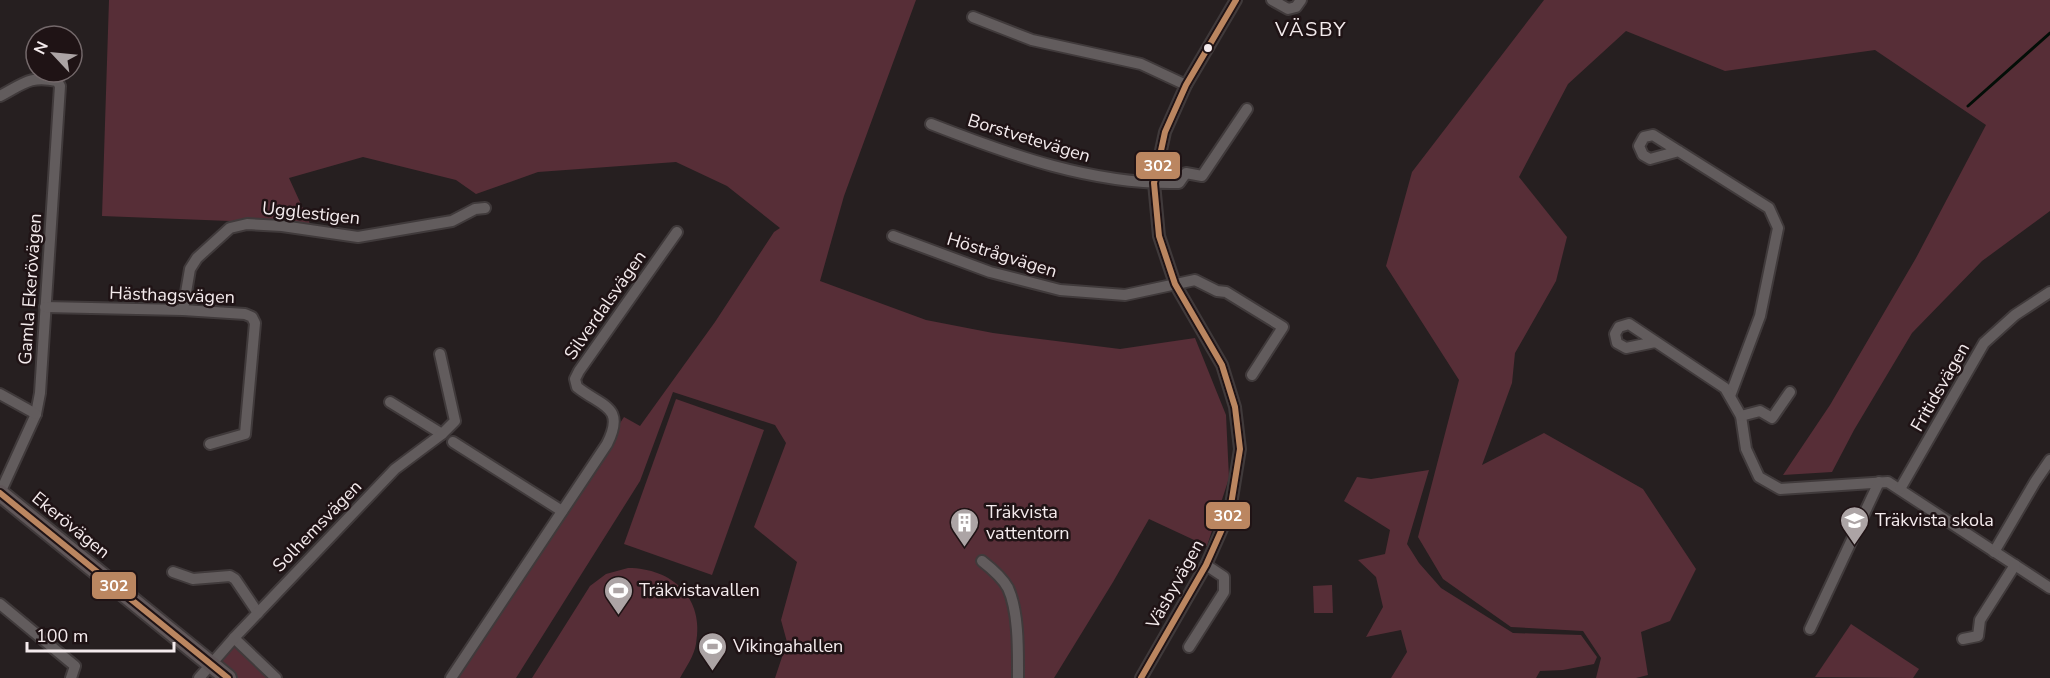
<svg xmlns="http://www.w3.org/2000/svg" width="2050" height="678" font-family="'Nunito Sans',sans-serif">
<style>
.green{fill:#572e37}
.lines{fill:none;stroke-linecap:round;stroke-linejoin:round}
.stream{stroke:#030e07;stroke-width:3}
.street-casing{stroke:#403a3b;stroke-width:14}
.secondary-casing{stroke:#403a3b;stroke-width:20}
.street{stroke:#625c5d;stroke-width:10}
.secondary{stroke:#605759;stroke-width:16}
.bus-1-casing{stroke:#1f1315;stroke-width:10}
.bus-1{stroke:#bb8660;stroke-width:6}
.bus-dot{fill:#f4ebed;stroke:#1f1315;stroke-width:2}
.labels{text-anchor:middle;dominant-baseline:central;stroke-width:5;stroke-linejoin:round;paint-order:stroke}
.street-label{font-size:18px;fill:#f4ebed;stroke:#1f1315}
.poi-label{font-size:18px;fill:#f4ebed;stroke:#1f1315;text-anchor:start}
.neighbourhood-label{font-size:20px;letter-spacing:1.5px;fill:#f4ebed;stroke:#1f1315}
.line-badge{stroke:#1f1315;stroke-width:2}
.badge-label{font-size:16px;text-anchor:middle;font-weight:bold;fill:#fff}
</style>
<rect width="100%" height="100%" fill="#261f20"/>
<g class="green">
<path d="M109 0H916L844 196 820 281 926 320 993 333 1120 349 1195 338 1226 415 1229 478 1207 546 1149 519 1113 582 1054 678H775L787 642 781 620 797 562 754 527 786 443 775 425 673 392 640 481 516 678H451L624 417 640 426 715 322 774 232 780 228 727 186 676 162 538 172 476 194 456 180 363 157 289 178 310 224 102 216Z"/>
<path d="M1544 0H2050V211L1982 261 1912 333 1854 430 1832 472 1783 475 1830 405 1916 258 1986 125 1875 50 1725 71 1626 31 1568 84 1519 177 1567 237 1556 281 1515 353 1512 383 1482 465 1544 433 1643 489 1696 569 1670 621 1641 632 1648 675 1636 678H1596L1601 658 1583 631 1511 627 1443 579 1418 537 1459 380 1386 266 1412 172Z"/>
<path d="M676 399 764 430 712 575 624 544Z"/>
<path d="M1429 470 1407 544 1419 563 1441 588 1513 633 1581 635 1597 657 1594 664 1563 670 1540 671 1536 678H1391L1407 652 1401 630 1366 637 1383 607 1376 577 1358 560 1385 554 1390 530 1344 501 1357 477 1371 479Z"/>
<path d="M628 568C672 568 705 598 696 644 694 656 686 667 680 678H532L590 586 606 574Z"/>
<path d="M1332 585 1333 613H1314L1313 586Z"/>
<path d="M1851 624 1919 669 1913 678 1815 677Z"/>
<path d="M234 638 276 678H228L211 664Z"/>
</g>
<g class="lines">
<path class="stream" d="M1968 106 2050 33"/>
<defs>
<g id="street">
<path d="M1272 0 1288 9 1296 7 1301 0"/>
<path d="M973 17 1032 40 1141 64 1186 85"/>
<path d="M0 96C23 84 30 75 57 81L60 86 40 393 36 414 0 493"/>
<path d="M931 124C1010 155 1094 185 1179 183L1186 173 1202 176 1247 109"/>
<path d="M1679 151 1650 159 1643 155 1639 146 1644 137 1653 135 1769 208 1778 228 1760 316 1730 396"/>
<path d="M893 236 990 272 1060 290 1125 295 1195 280 1217 291 1226 292 1283 327 1252 375"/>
<path d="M45 307 183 310 245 314 252 317 255 323 245 434 210 444"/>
<path d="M183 310 190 269 197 258 230 228 247 224 282 226 358 237 452 221 475 209 485 208"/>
<path d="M1655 342 1626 348 1617 343 1615 334 1619 327 1629 324 1725 388 1741 416 1746 449 1759 477 1780 489 1888 482 2050 588"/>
<path d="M0 394 36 414"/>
<path d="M390 402 442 434"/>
<path d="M1741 416 1760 411 1772 418 1790 392"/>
<path d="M453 442 562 511"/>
<path d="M1900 489 1984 343 2015 315 2050 292"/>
<path d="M1994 552 2035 482 2050 460"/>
<path d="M982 561C991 568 1002 577 1008 588 1019 612 1018 652 1018 678"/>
<path d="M173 572 193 579 230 576 235 579 258 613"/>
<path d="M0 604 75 666 71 678"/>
<path d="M1810 629 1879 482"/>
<path d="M234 638 276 678"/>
<path d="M1963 639 1978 636 1980 620 2015 565"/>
<path d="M1189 647 1224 592V577L1206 565"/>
<path d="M199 678 234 638 395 469 442 434 455 421 440 354"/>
<path d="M451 678 607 444C626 406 602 407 577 387L575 379 579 371 677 232"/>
<path d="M1141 678 1206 565 1230 511 1240 449 1235 407 1222 365 1175 284 1159 236 1154 183 1165 132 1186 85 1236 0"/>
</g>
<path id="secondary" d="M0 493 228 678"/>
</defs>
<use href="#street" class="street-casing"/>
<use href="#secondary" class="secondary-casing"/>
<use href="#street" class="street"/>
<use href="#secondary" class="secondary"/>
<defs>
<g id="bus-1">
<path d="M0 493 228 678"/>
<path d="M1141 678 1206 565 1230 511 1240 449 1235 407 1222 365 1175 284 1159 236 1154 183 1165 132 1186 85 1236 0"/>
</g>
</defs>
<use href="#bus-1" class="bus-1-casing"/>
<use href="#bus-1" class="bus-1"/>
</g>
<defs>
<symbol id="school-pin" viewBox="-11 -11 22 30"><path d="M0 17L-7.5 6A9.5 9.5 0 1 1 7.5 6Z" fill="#aca4a5" stroke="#1f1315"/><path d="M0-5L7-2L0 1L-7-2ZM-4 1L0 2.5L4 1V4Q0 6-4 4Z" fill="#fff"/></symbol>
<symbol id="building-pin" viewBox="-11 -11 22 30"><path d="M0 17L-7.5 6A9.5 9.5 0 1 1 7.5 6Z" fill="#aca4a5" stroke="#1f1315"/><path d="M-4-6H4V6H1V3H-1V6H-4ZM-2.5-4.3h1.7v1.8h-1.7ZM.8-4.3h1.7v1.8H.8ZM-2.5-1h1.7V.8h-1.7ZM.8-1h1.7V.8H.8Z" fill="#fff"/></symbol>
<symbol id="stadium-pin" viewBox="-11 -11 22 30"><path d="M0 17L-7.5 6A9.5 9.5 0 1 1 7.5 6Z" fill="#aca4a5" stroke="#1f1315"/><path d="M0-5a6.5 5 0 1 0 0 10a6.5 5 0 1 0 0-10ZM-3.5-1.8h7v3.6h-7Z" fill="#fff"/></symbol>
</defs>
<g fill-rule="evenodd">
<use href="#school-pin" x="1838" y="504" width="33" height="45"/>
<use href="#building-pin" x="948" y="506" width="33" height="45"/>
<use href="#stadium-pin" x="602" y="574" width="33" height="45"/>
<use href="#stadium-pin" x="696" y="630" width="33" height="45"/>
</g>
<circle class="bus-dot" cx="1208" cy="48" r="5"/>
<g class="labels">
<g class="street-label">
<text transform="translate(1029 138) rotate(17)">Borstvetevägen</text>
<text transform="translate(311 213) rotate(6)">Ugglestigen</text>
<text transform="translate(1002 255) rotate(17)">Höstrågvägen</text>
<text transform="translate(30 289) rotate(-86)">Gamla Ekerövägen</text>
<text transform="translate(172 295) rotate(2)">Hästhagsvägen</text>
<text transform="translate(605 305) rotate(-55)">Silverdalsvägen</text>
<text transform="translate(1940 387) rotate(-60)">Fritidsvägen</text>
<text transform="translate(71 525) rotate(39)">Ekerövägen</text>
<text transform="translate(317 526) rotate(-46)">Solhemsvägen</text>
<text transform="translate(1175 584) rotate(-61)">Väsbyvägen</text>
</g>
<g class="poi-label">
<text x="986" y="512">Träkvista<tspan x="986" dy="21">vattentorn</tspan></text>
<text x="1875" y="520">Träkvista skola</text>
<text x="639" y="590">Träkvistavallen</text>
<text x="733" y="646">Vikingahallen</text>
</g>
<g class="neighbourhood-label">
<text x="1311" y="29">VÄSBY</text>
</g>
</g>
<g class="line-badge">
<rect x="1135" y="151" width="46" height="29" rx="6" fill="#bb8660"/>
<rect x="1205" y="501" width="46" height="29" rx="6" fill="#bb8660"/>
<rect x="91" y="571" width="46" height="29" rx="6" fill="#bb8660"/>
</g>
<g class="badge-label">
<text x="1158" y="171">302</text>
<text x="1228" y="521">302</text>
<text x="114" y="591">302</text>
</g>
<g transform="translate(54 54) rotate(296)"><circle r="28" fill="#1f1315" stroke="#74696b" stroke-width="1.5"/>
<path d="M0-4.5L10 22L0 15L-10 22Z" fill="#aca4a5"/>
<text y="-9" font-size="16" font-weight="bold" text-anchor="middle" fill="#f4ebed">N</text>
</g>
<path d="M27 642v9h147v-9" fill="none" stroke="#f4ebed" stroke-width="3"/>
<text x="36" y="642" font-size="18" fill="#f4ebed" stroke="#1f1315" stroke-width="4.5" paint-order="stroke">100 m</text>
</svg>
